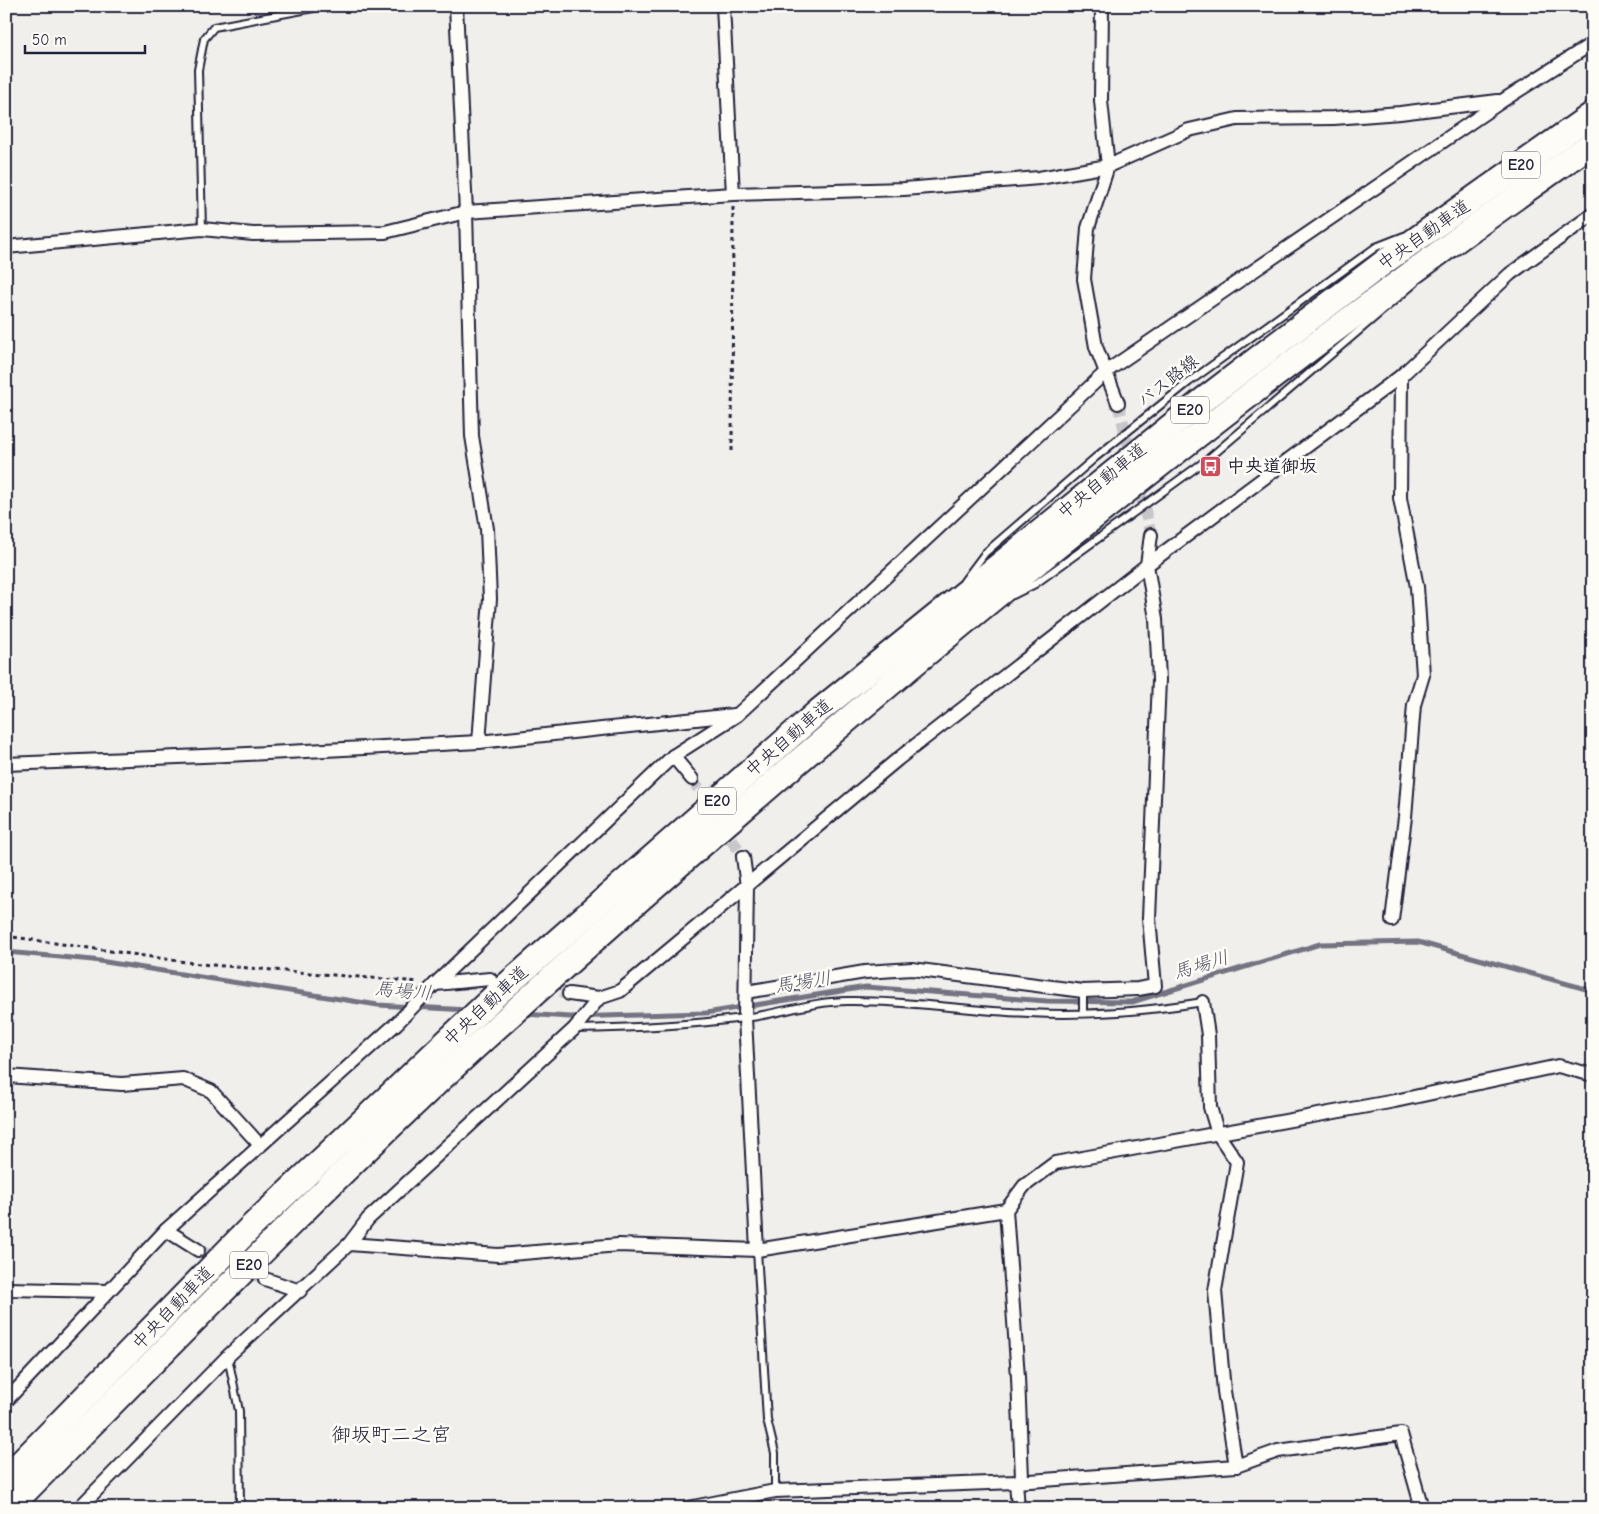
<svg xmlns="http://www.w3.org/2000/svg" width="1599" height="1514" font-family="'Comic Neue','Klee One',sans-serif">
<style>
.lines{fill:none;stroke-linecap:round;stroke-linejoin:round}
.stream{stroke:#737381;stroke-width:5}
.street-tunnel{stroke:#c7c6c9;stroke-width:12;stroke-dasharray:12 6;stroke-linecap:butt}
.lane-casing{stroke:#22223b;stroke-width:10}
.street-casing{stroke:#22223b;stroke-width:16}
.highway-casing{stroke:#22223b;stroke-width:28}
.path{stroke:#22223b;stroke-width:3;stroke-dasharray:4 4;stroke-linecap:butt}
.lane{stroke:#fdfcf7;stroke-width:6}
.street{stroke:#fdfcf7;stroke-width:12}
.highway{stroke:#fdfcf7;stroke-width:24}
.labels{text-anchor:middle;dominant-baseline:central;stroke-width:5;stroke-linejoin:round;paint-order:stroke}
.shield{fill:#fdfcf7;stroke:#646373;stroke-width:1}
.shield-label{font-size:16px;font-weight:bold;fill:#22223b}
.street-label{font-size:18px;fill:#22223b;stroke:#fdfcf7}
.poi-label{font-size:18px;font-weight:bold;fill:#22223b;stroke:#fdfcf7;text-anchor:start}
.water-label{font-size:19px;font-style:italic;fill:#58586a;stroke:#fdfcf7}
.quarter-label{font-size:20px;fill:#22223b;stroke:#fdfcf7}
</style>
<rect width="100%" height="100%" fill="#f0efec"/>
<filter id="ink" filterUnits="userSpaceOnUse"><feTurbulence type="fractalNoise" baseFrequency=".02" numOctaves="2"/><feDisplacementMap in="SourceGraphic" scale="10" xChannelSelector="R" yChannelSelector="G"/><feConvolveMatrix kernelMatrix="1 2 1 2 8 2 1 2 1" color-interpolation-filters="sRGB"/></filter>
<g filter="url(#ink)">
<g class="lines">
<g class="stream">
<path d="M6 952 93 960 378 1005 468 1010"/>
<path d="M524 1014 570 1017 706 1013 866 987 1047 1001 1132 1002 1320 944 1418 942 1593 991"/>
</g>
<g class="street-tunnel">
<path d="M1118 403 1151 535"/>
<path d="M692 779 743 857"/>
<path d="M507 982 569 994"/>
<path d="M198 1250 265 1279"/>
</g>
<defs>
<g id="lane">
<path d="M202 229 198 70 204 39 214 27 324 6"/>
<path d="M964 581 985 553 1096 457 1189 382 1376 247 1404 236"/>
<path d="M1013 595 1035 584 1208 459 1415 283"/>
<path d="M1083 1013V991"/>
<path d="M574 1029C631 1028 688 1025 744 1018 779 1014 813 1001 848 1001 909 1000 969 1011 1029 1013 1086 1016 1147 1011 1203 1002"/>
<path d="M757 1250 767 1420 775 1453V1491"/>
<path d="M228 1357 239 1411 240 1508"/>
</g>
<g id="street">
<path d="M456 6 466 212 472 436 487 529 490 599 479 742"/>
<path d="M723 6 733 194"/>
<path d="M1102 6 1101 101 1108 166 1088 228 1084 279 1096 347 1118 403"/>
<path d="M6 247 202 229 253 234 385 232 466 212 733 194 904 189 1039 178 1108 166 1189 130 1237 119 1334 118 1400 113 1498 101"/>
<path d="M673 756 692 779"/>
<path d="M6 764 227 755 479 742 734 715"/>
<path d="M743 857 747 886 745 1018 757 1250"/>
<path d="M1392 920 1405 817 1414 705 1423 675 1417 587 1400 498 1401 376"/>
<path d="M435 984 490 979"/>
<path d="M746 992 865 972 912 969 1083 991 1138 989 1155 986 1149 918 1159 680 1156 619 1147 565 1151 535"/>
<path d="M569 994 599 998"/>
<path d="M1203 1002 1208 1035 1210 1107 1218 1134 1237 1162 1215 1291 1224 1391 1236 1466"/>
<path d="M6 1076 122 1084 183 1079 211 1091 259 1144"/>
<path d="M166 1230 198 1250"/>
<path d="M349 1244 498 1255 619 1245 757 1250 1006 1210"/>
<path d="M265 1279 300 1291"/>
<path d="M6 1289 108 1291"/>
<path d="M6 1401 166 1230 397 1023 435 984 673 756 737 715 1107 371 1502 101 1593 43"/>
<path d="M1016 1482 1022 1478 1018 1377 1006 1210 1024 1186 1055 1163 1395 1101 1558 1066 1593 1075"/>
<path d="M1016 1482 1018 1508"/>
<path d="M79 1508 228 1356 349 1244 368 1219 574 1029 599 998 620 991 898 759 1147 565 1401 376 1510 274 1593 214"/>
<path d="M688 1508 775 1491 1016 1482 1236 1466 1278 1451 1401 1434 1422 1508"/>
</g>
<g id="highway">
<path d="M6 1478 251 1227 499 992 819 711 1202 401 1387 260 1593 114"/>
<path d="M9 1508C169 1346 328 1181 496 1028 844 712 1207 412 1593 143"/>
</g>
</defs>
<use href="#lane" class="lane-casing"/>
<use href="#street" class="street-casing"/>
<use href="#highway" class="highway-casing"/>
<g class="path">
<path d="M732 451 733 207"/>
<path d="M6 936 200 964 419 982"/>
</g>
<use href="#lane" class="lane"/>
<use href="#street" class="street"/>
<use href="#highway" class="highway"/>
</g>
</g>
<defs>
<symbol id="bus-square" viewBox="-11 -11 22 22"><rect x="-9" y="-9" width="18" height="18" rx="4" fill="#d1495b" stroke="#fdfcf7"/><path d="M-5-6H5V4H4V6H2V4H-2V6H-4V4H-5ZM-3.5-4V0h7V-4ZM-3.5 1.2v1.5H-2V1.2ZM2 1.2v1.5H3.5V1.2Z" fill="#fff"/></symbol>
</defs>
<g fill-rule="evenodd">
<use href="#bus-square" x="1198" y="454" width="25" height="25"/>
</g>
<g class="labels">
<g class="shield">
<rect x="1502" y="151.5" width="38" height="27" rx="4"/>
<rect x="1171" y="396.5" width="38" height="27" rx="4"/>
<rect x="698" y="787.5" width="38" height="27" rx="4"/>
<rect x="230" y="1251.5" width="38" height="27" rx="4"/>
</g>
<g class="shield-label">
<text x="1521" y="165">E20</text>
<text x="1190" y="410">E20</text>
<text x="717" y="801">E20</text>
<text x="249" y="1265">E20</text>
</g>
<g class="street-label">
<text transform="translate(1424 235) rotate(-35)">中央自動車道</text>
<text transform="translate(1168 381) rotate(-38)">バス路線</text>
<text transform="translate(1102 481) rotate(-39)">中央自動車道</text>
<text transform="translate(789 738) rotate(-41)">中央自動車道</text>
<text transform="translate(486 1006) rotate(-43)">中央自動車道</text>
<text transform="translate(173 1308) rotate(-46)">中央自動車道</text>
</g>
<g class="poi-label">
<text x="1227" y="466">中央道御坂</text>
</g>
<g class="water-label">
<text transform="translate(1201 965) rotate(-17)">馬場川</text>
<text transform="translate(803 982) rotate(-9)">馬場川</text>
<text transform="translate(403 991) rotate(5)">馬場川</text>
</g>
<g class="quarter-label">
<text x="391" y="1434">御坂町二之宮</text>
</g>
</g>
<rect width="1599" height="1514" fill="none" stroke="#fdfcf7" stroke-width="25"/>
<rect x="12" y="12" width="1574" height="1489" fill="none" stroke="#22223b" stroke-width="2" filter="url(#ink)"/>
<path d="M25 45v8h120v-8" fill="none" stroke="#22223b" stroke-width="2.5"/>
<text x="32" y="45" font-size="15" fill="#22223b" stroke="#fdfcf7" stroke-width="4" paint-order="stroke">50 m</text>
</svg>
